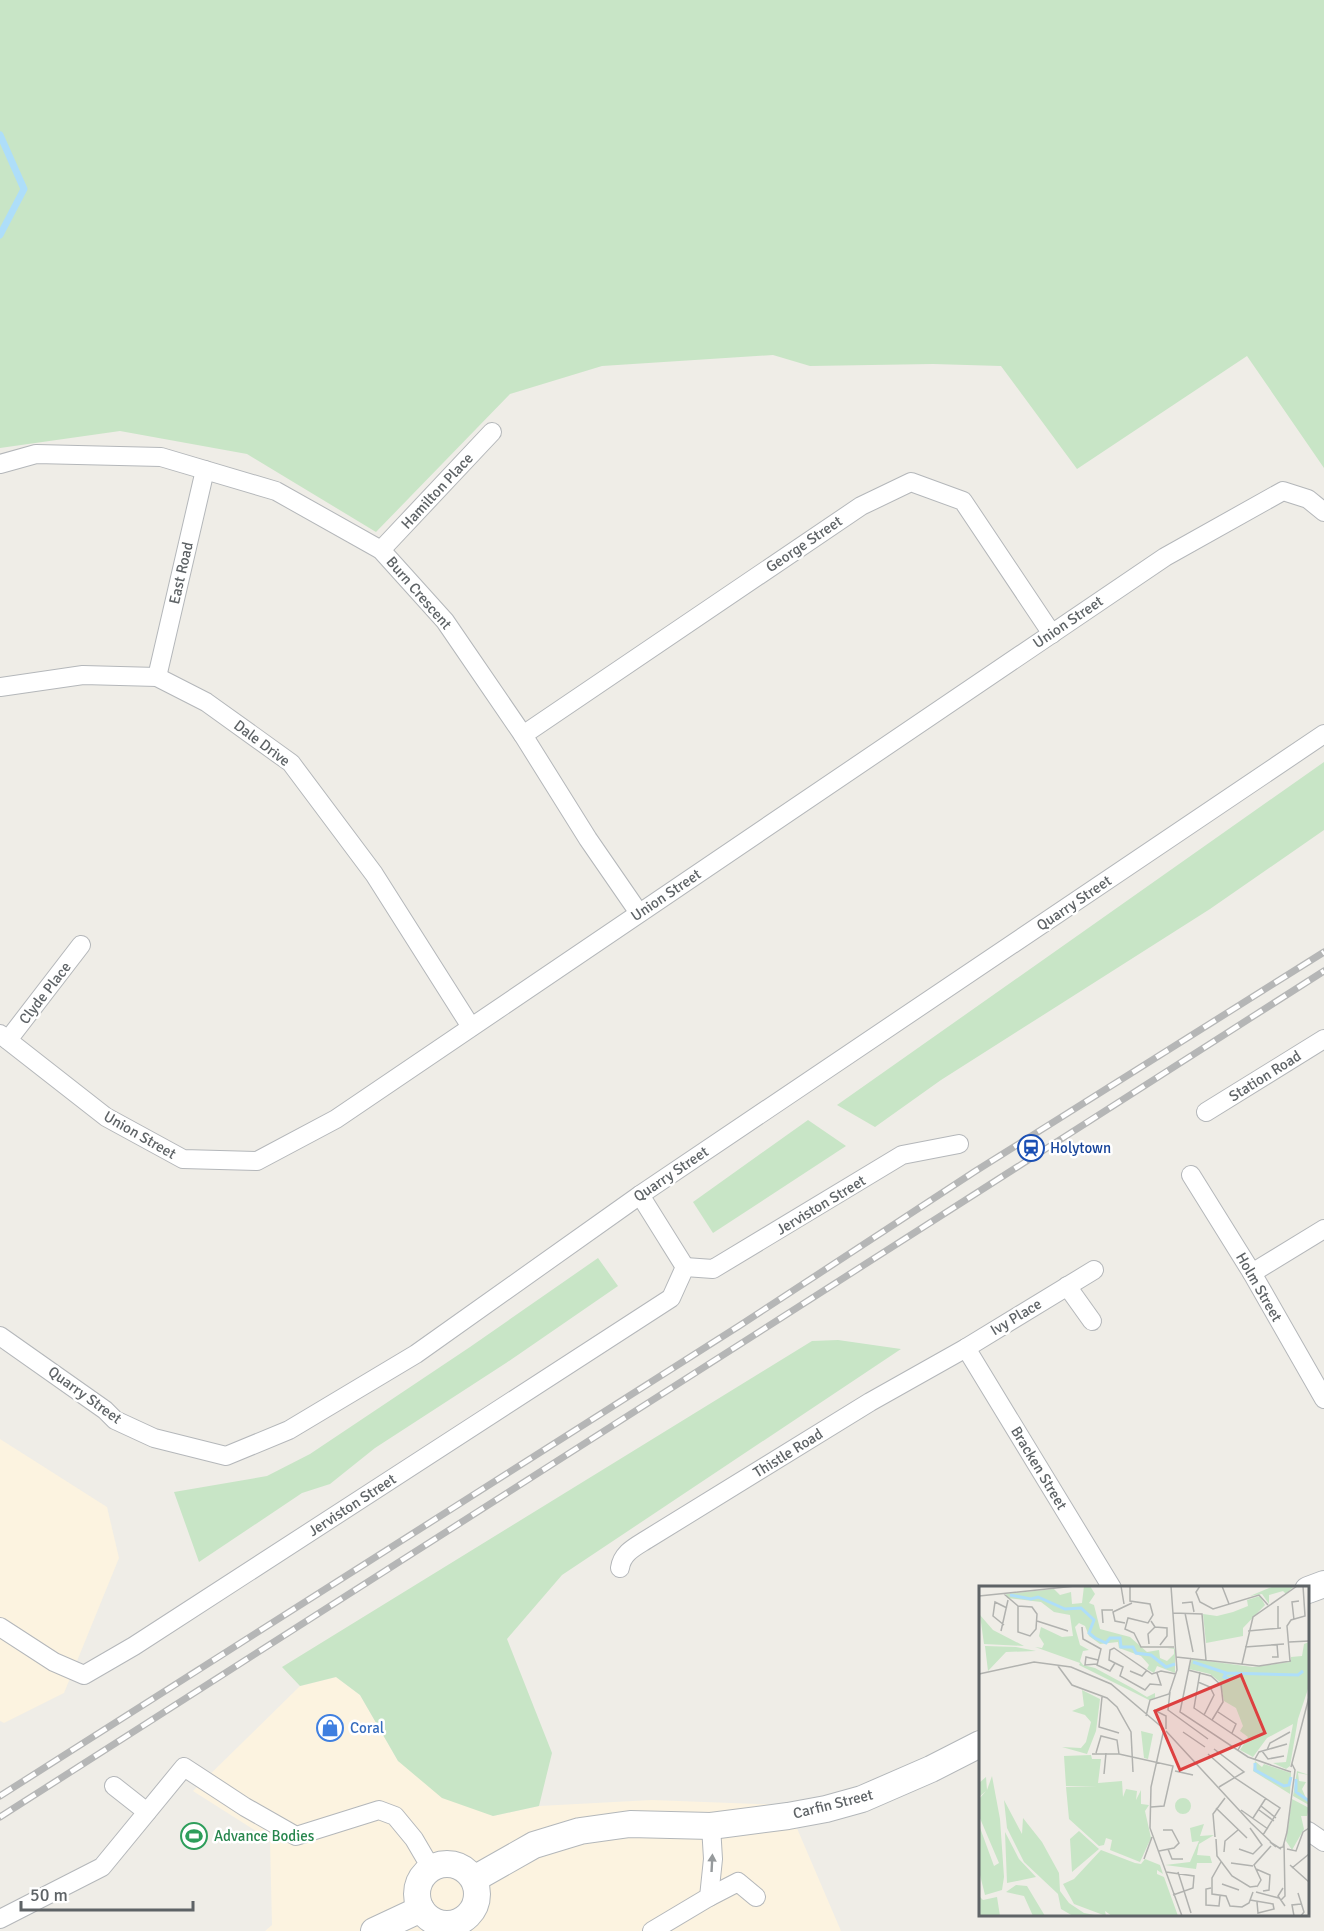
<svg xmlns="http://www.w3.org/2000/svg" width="1324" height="1931" font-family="Signika,sans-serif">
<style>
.commercial{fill:#fcf3e0}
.green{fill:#c8e5c6}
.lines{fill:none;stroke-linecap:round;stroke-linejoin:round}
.stream{stroke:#aedef9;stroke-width:7}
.street-casing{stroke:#b4b7ba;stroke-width:20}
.secondary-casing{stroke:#b3b7ba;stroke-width:28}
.street{stroke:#fff;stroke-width:18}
.secondary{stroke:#fff;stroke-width:26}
.rail-casing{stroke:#b5b6b6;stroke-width:7}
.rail{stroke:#fff;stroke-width:4.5;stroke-dasharray:14;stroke-linecap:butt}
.oneway{fill:#969a9c}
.labels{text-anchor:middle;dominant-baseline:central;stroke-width:5;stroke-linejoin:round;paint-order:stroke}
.street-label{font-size:15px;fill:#5e6366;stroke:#fff}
.transit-label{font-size:15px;fill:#164399;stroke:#fff;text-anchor:start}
.shop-label{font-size:15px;fill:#366cbe;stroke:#fff;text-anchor:start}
.leisure-label{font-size:15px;fill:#27864d;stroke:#fff;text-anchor:start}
.inset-river{fill:none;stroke:#aedef9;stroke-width:3}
.inset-road{fill:none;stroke:#b1b2af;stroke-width:1.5}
.view{fill:#dd4040;fill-opacity:0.15;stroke:#dd4040;stroke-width:3}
.inset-edge{fill:none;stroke:#5e6366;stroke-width:3}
</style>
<rect width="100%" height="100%" fill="#efede7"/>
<g class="commercial">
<path d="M0 1439 107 1507 119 1558 64 1693 4 1723 0 1721Z"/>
<path d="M336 1677 360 1695 398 1761 493 1816 539 1806 652 1800 787 1805 841 1931H265L272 1925 270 1840 193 1791 300 1686Z"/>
</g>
<g class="green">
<path d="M0 0H1324V468L1247 356 1077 469 1001 366 933 364 810 366 773 355 602 366 510 394 376 532 247 454 120 431 0 448Z"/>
<path d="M1324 762V830L1210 909 941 1080 875 1127 837 1105Z"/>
<path d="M808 1120 846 1146 713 1233 693 1202Z"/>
<path d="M598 1258 618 1286 506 1363 375 1448 330 1484 302 1493 199 1562 174 1492 267 1476 310 1454 470 1347Z"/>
<path d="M838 1340 901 1349 562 1575 507 1639 552 1753 539 1806 493 1816 442 1798 398 1761 360 1695 336 1677 300 1686 282 1667 812 1341Z"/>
</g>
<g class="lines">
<path class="stream" d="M0 135 24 189 0 235"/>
<defs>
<g id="street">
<path d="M0 464 36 454 161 457 276 491 381 550 445 621 523 735 588 839 639 913"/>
<path d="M381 550 492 432"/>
<path d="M157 677 205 470"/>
<path d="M0 687 83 675 157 677 206 702 291 763 374 874 471 1027"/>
<path d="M523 735 861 506 911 482 963 501 1052 634"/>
<path d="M0 1034 106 1117 183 1159 257 1161 336 1119 1165 557 1283 491 1308 499 1324 512"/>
<path d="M8 1040 81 945"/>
<path d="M1206 1112 1324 1039"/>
<path d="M1191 1175 1252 1273 1324 1399"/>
<path d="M640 1195 685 1267"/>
<path d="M1252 1273 1324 1229"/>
<path d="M1067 1286 1092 1321"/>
<path d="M0 1336 105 1410 115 1420 154 1438 226 1456 289 1430 416 1354 640 1195 1324 734"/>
<path d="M966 1348 1112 1588"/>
<path d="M620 1568C622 1553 635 1547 646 1540L870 1402 966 1348 1094 1270"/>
<path d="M0 1627 54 1662 84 1675 134 1646 671 1298 685 1267 713 1269 902 1155 959 1144"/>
<path d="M114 1786 147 1812"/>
<path d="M1308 1831 1324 1842"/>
<path d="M709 1897 738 1882 756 1897"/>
<path d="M0 1919 102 1867 184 1767 245 1807 296 1836 379 1810 395 1816 414 1839 431 1868"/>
<path d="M652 1931 709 1897 713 1859 711 1826"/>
</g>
<g id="secondary">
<path d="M1308 1590 1324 1584"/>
<circle cx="447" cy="1894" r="30"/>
<path d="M474 1879 534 1845 580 1831 630 1824 711 1826 788 1816 826 1809 862 1799 931 1769 980 1744"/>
<path d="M374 1931 421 1909"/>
</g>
</defs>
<use href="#street" class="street-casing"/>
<use href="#secondary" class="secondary-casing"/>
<use href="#street" class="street"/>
<use href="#secondary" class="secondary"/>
<defs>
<g id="rail">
<path d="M0 1796 739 1326 974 1172 1324 952"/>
<path d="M0 1817 1324 971"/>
</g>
</defs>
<use href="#rail" class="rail-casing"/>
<use href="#rail" class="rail"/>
</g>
<defs><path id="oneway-solid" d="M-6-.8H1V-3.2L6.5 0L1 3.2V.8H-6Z" transform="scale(1.5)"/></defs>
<use class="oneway" href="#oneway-solid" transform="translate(712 1863) rotate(-87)"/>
<defs>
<symbol id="station-ring" viewBox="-11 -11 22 22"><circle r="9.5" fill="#fff" stroke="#1a4fb4" stroke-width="1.5"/><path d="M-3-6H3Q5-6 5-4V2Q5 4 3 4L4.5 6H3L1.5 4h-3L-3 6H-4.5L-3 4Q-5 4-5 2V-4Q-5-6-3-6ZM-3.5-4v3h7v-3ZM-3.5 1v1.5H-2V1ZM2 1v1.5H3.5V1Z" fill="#1a4fb4"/></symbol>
<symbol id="shop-ring" viewBox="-11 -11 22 22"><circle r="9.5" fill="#fff" stroke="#3f7fe0" stroke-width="1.5"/><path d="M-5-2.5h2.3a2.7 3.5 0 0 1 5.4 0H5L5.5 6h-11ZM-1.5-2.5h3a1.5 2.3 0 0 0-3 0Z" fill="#3f7fe0"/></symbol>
<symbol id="stadium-ring" viewBox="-11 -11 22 22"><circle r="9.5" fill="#fff" stroke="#2e9e5b" stroke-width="1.5"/><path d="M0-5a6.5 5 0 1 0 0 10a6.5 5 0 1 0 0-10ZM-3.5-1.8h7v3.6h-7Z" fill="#2e9e5b"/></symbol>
</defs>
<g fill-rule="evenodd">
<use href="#station-ring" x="1016" y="1133" width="30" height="30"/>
<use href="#shop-ring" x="315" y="1713" width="30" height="30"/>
<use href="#stadium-ring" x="179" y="1821" width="30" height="30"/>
</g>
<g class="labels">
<g class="street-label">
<text transform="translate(437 491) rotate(-47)">Hamilton Place</text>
<text transform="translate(804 544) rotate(-34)">George Street</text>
<text transform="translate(181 573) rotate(-77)">East Road</text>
<text transform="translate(419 593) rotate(49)">Burn Crescent</text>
<text transform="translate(1068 622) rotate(-34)">Union Street</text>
<text transform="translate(262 743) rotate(37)">Dale Drive</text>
<text transform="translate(666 895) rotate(-34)">Union Street</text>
<text transform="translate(1074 903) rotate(-34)">Quarry Street</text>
<text transform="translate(45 993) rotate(-52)">Clyde Place</text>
<text transform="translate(1265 1076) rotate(-32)">Station Road</text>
<text transform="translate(140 1135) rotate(30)">Union Street</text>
<text transform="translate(671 1174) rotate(-34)">Quarry Street</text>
<text transform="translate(821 1205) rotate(-31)">Jerviston Street</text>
<text transform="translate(1259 1287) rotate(60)">Holm Street</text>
<text transform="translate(1016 1317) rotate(-31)">Ivy Place</text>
<text transform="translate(85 1395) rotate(36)">Quarry Street</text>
<text transform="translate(788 1453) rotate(-32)">Thistle Road</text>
<text transform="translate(1039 1468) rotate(59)">Bracken Street</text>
<text transform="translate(352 1505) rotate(-33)">Jerviston Street</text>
<text transform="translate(833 1804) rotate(-14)">Carfin Street</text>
</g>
<g class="transit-label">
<text x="1050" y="1148">Holytown</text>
</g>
<g class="shop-label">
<text x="350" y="1728">Coral</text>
</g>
<g class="leisure-label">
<text x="214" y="1836">Advance Bodies</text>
</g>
</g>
<g transform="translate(979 1586)">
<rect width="330" height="330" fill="#efede7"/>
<path d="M105 0H111L116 8 110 17 115 19 121 43 151 51 168 66 180 64 181 72 188 75 195 68V63L188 62H195L196 64V87L178 80 175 87 168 83 170 79 162 70 140 62 139 56 121 58 110 50 106 40 100 37 96 41 101 59 110 64 104 65 101 75 104 79 116 82 153 102 168 111 176 107V112L170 114 100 79 101 77 56 61 63 62 65 58 60 50 62 41 83 51 94 50 91 29 75 26 62 16 28 12 27 8 75 3 81 9 92 6 93 18 103 17ZM295 0 314 1 307 8 304 5 290 9V18L283 8 271 10ZM281 10 286 19 264 42V50L227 57 224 28 238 30 254 26 269 20 268 14ZM1 29 14 44 45 60 5 58ZM330 56V100L319 133 311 180 307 183 294 177 307 176 314 138 288 152 274 171 261 164 269 151 261 145 264 140 257 122 245 115 241 96 231 88 210 83 213 73 274 81 311 76 312 71 323 70 325 58ZM6 60 37 61 57 65 27 66 9 85ZM103 104 121 113 117 145 108 168 83 161 102 162 107 156 112 136 106 129 93 125 105 120ZM162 145 174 148 169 173 165 172ZM112 169 113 173H122L119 197 143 195 144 211 147 203 158 205 157 214 162 204V218L170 219 166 225 172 252 161 276 131 264 133 254 127 252 125 259 120 260 90 233 87 201 118 200H87L85 170ZM276 175 283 181 285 178 312 187 311 208 274 185ZM318 185 330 189 319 187 320 195 327 196 323 203 330 219 314 210ZM13 190 21 233 25 291 23 304 6 309 0 285V239L15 280 20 277 0 230V213L7 205 0 211V197L7 191 8 204ZM196 220a8 8 0 1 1 16 0a8 8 0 1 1-16 0ZM313 213 330 222 328 230H322L325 243 313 264 307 255ZM25 214 43 248 44 232 63 256 80 287 81 305 90 317 105 327 121 330H94L82 323 79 308 45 276 28 242ZM225 238 221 250 235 249 220 258 218 269 231 270 233 277H218L217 283 186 279 211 276 220 255 213 256 211 242ZM100 245 120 263 93 286 91 253ZM26 246 40 273 57 291 28 297ZM122 264 156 277 162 278 166 273 181 279 184 288 178 284V288L185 291 199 330H133L126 325 127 330 95 318 84 298 95 293ZM37 299 48 300 66 330H54L45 310 27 306ZM0 310 4 314 18 311 21 330H0Z" fill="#c8e5c6"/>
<path class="inset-river" d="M31 9 52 13 59 11 86 23 102 22 115 34 110 47 116 52 127 57 131 52H141L142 61H154L157 67 172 69 187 81 196 78M214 76 247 87 245 91 251 93 257 90M247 87 319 89 324 85M276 177V184L305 200 310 199 312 191M317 193V206L330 215"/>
<path class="inset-road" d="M142 0 145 18M151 0V15L171 18 174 29 169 37 149 32 146 43 155 47 162 61H195M221 0 217 6 221 16 234 23 280 9 289 19M243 0 250 18M25 8 39 20V46L51 50 57 43 58 28 53 21 39 20M0 10 96 0M203 17 213 16 215 26M299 20V42M194 27 223 28 227 74M206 27 214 66M315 34 313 16 320 15M58 35 89 45M124 37 123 24H134M146 37 136 35 134 26 153 17M25 39 14 30 16 16 28 22M103 41 104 53 122 63 118 79 131 85 136 77M176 41 188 42V50L181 59M22 45 29 14M269 45 302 42M310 56 330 55M170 58 169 48 176 41 172 35M266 61 305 58M197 71 280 80 312 75M293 71H299L298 58M212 72 201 126 269 171 312 186M311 75 308 40 312 34 326 30 324 0M118 78 106 79 107 71 119 74M263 78 274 31 318 0M79 80 93 99 128 112 138 121 152 146 154 186M209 84 232 90 242 99 244 116 233 134M151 85 163 90 168 84M221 86 215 122 264 155 259 164M178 87 182 99 171 98 166 104 141 90 144 81 130 74 131 64 135 62 173 88 182 85 197 88M0 88 55 76 92 81 132 98 185 143M219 96 231 101 235 109 225 129M191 106 189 124 229 153M123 111 120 141 140 147M175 124 187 130V143M239 126 257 138 253 147M167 130 171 114 190 108 198 84 192 0M185 143 172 201 171 242 203 330M187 145 272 237M204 146 226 161M235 163 265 186 240 201M288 164 291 157 311 146M283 165 289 173 305 170M117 167 122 150 138 154 140 168M113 168H140L194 180 185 220 172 221M229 168 256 192 301 222 284 249M276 173 280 166 308 158M312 181 330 111M196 185 214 189M125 188 127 167M330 191V209M282 220 297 232M237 222 268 252M262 224 289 243M280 224 295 235M274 232 287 212M272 237 292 256M236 251 234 228 246 212M237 253 238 270 253 290 271 301 279 300M297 261 291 256 302 263M300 262 304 261 308 246 316 184 313 178M189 263 193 273H204M260 263 274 268 283 259 271 242M308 263 317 265 324 246 330 242M180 265 195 262 200 257 193 244H184M245 266 246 255 259 244M165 273 173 251M242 276 233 292V308L247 310 251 320 263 321 270 317 274 306M252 277 274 280M311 279 330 296M313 282 330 268M277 283 291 289 290 304 284 305M187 286 215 290 214 302 194 309M199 286 212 327M243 298 260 304M278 301 282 294 275 279 292 260M232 302 227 303V319L240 320 241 310M304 302 299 310 306 320M277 306 300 312M319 307 325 326 322 330M271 314 294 318 295 323 279 327 278 316M302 314 306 310 305 257M315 330 313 319 322 318"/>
<path class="view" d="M262 89 286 147 201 184 176 125Z"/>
<rect width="330" height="330" class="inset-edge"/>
</g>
<path d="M21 1901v9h172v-9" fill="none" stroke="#5e6366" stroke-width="3"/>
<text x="30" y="1901" font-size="18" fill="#5e6366" stroke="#ffffff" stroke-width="4.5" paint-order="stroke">50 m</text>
</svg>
